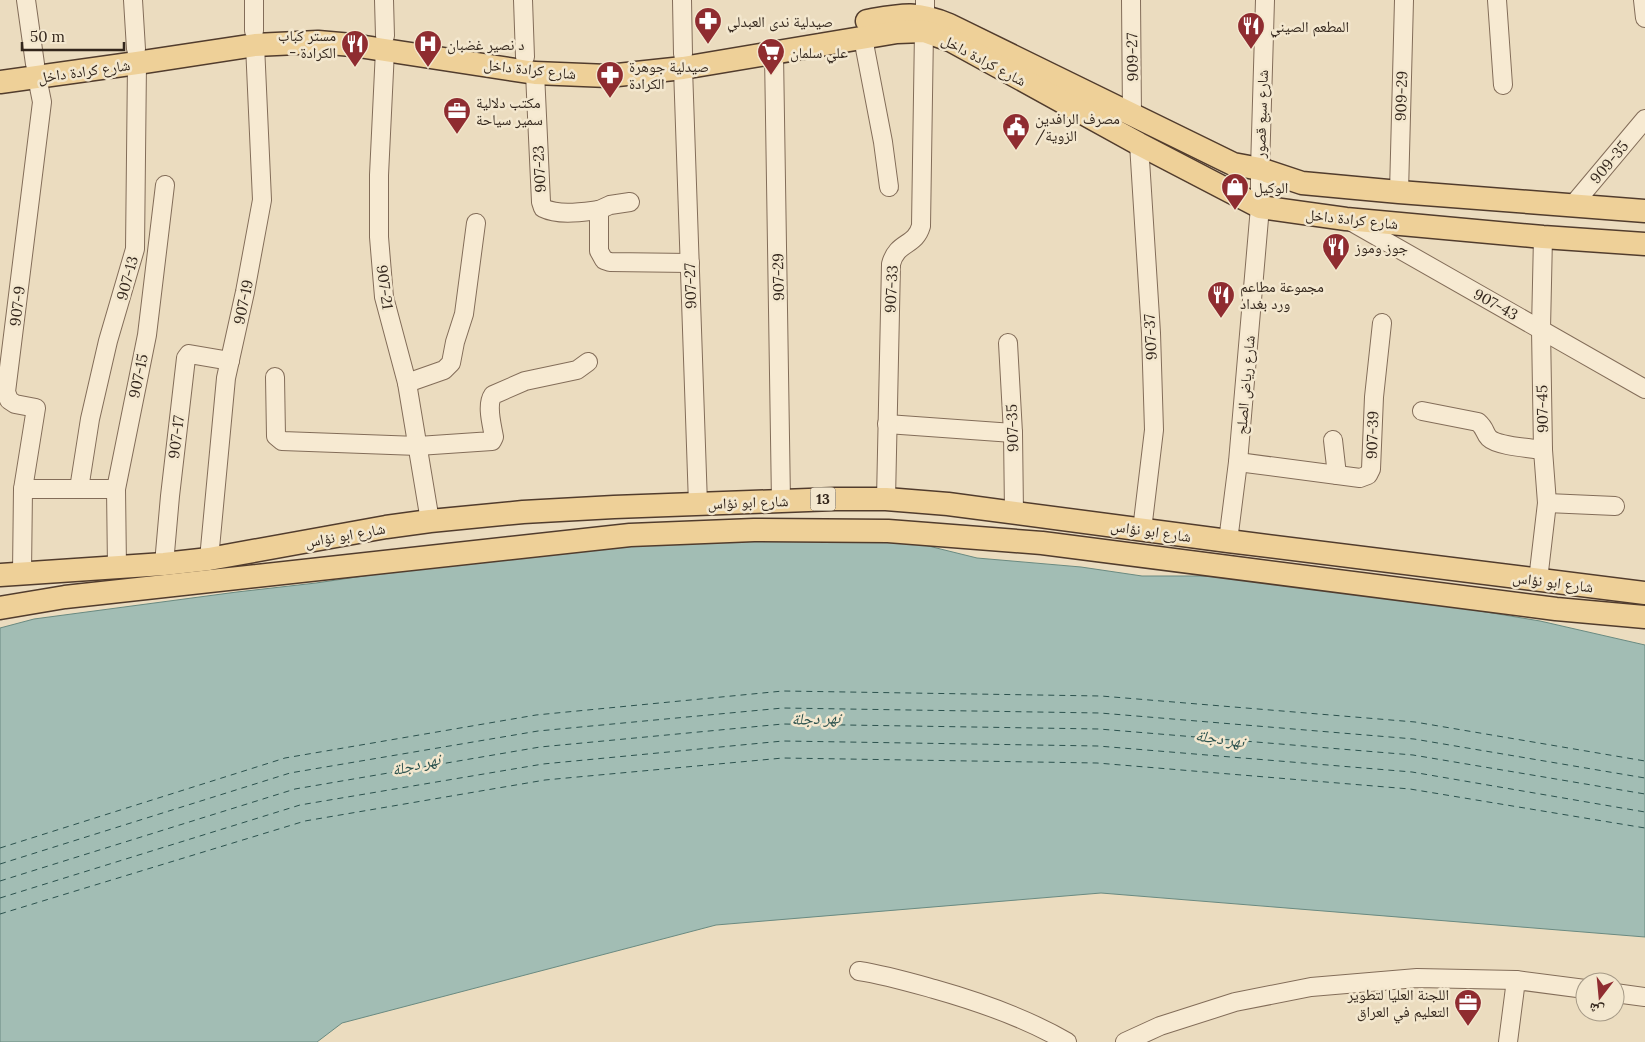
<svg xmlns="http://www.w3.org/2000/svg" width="1645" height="1042" font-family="Lora,'Noto Naskh Arabic',serif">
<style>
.water{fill:#a2bdb4;stroke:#6a8a81}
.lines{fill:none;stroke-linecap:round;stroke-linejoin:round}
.ferry{stroke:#2c524e;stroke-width:1;stroke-dasharray:6 5;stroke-linecap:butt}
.minor-casing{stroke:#836d59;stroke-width:20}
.major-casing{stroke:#513c2d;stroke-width:25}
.minor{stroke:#f7ead2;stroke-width:18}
.major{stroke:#eed098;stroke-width:22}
.labels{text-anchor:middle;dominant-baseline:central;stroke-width:5;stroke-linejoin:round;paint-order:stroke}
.shield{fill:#f3e7ce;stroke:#6d6051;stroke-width:1}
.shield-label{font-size:14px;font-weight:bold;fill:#33261c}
.poi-label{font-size:15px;fill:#33261c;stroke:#f3e7ce;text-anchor:start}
.street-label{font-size:15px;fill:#33261c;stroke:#f3e7ce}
.water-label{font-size:16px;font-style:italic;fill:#2c524e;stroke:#f3e7ce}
</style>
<rect width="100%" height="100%" fill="#ebdcbf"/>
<path class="water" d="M712 537 908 541 977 558 1081 567 1142 576H1254L1360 591 1540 621 1645 645V937L1101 893 716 925 342 1023 317 1042H0V628L34 619 237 592 316 583 418 568 586 549 625 547Z"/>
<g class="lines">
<g class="ferry">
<path d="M0 848 285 758 536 715 783 691 1101 696 1415 722 1645 761"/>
<path d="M0 864 290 773 538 731 783 708 1100 713 1414 739 1645 778"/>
<path d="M0 881 295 789 540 747 783 724 1099 729 1413 755 1645 794"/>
<path d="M0 898 300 805 543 764 783 741 1098 746 1412 772 1645 812"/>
<path d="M0 914 305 821 545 780 783 758 1097 763 1410 789 1645 828"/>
</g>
<defs>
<g id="minor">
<path d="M26 0 35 64"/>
<path d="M133 0 136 49"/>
<path d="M254 0V31"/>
<path d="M384 0 385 36"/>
<path d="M523 0 525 57"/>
<path d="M682 0 683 54"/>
<path d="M1131 0 1132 115"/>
<path d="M1497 0 1503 85"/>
<path d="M1643 0 1645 18"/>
<path d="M925 16V0"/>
<path d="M863 38 883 142 889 187"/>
<path d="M385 50 379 175V237L384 297 407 383 430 521"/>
<path d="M774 54 781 501"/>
<path d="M683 68 698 504"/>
<path d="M535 73 541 202 543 208C559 216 582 212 599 210"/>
<path d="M1139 144 1151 333 1154 430 1142 530"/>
<path d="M1399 192 1404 0"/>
<path d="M630 202 610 205 599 210V251L604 260 610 262 690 263"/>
<path d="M1572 206 1645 119"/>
<path d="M1350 221 1645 389"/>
<path d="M1008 343 1013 433 1014 512"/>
<path d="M275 377 276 436 282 441 418 446 492 441 494 437C492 425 486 405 493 395L525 381 577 370 588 362"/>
<path d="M407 383 444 370 451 363 455 342 464 314 476 223"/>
<path d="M1422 411 1478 422C1486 429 1484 433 1489 438 1497 446 1530 448 1543 450"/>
<path d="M887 424 1013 433"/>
<path d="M1333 440 1337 475"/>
<path d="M1238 462 1360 478 1368 475 1371 469 1374 397 1382 323"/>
<path d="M23 489H116"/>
<path d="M79 489 90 419 108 341 135 249 137 63"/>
<path d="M886 499 891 264C897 241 915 247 921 226L924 31"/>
<path d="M1547 503 1615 506"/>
<path d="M1228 541 1238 462 1260 207V169L1265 0"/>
<path d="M209 559 226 378 245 292 262 200 255 45"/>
<path d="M164 564 170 496 186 358 189 354 230 361"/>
<path d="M117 567 116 489 147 335 165 185"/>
<path d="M22 573 23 489 36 408 15 404 9 400 6 392 42 102 37 77"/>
<path d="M1538 580 1547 503 1543 450 1541 329 1543 237"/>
<path d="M859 971C885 975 909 982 934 989 980 1002 1026 1018 1067 1042"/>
<path d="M1615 993 1645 997"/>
<path d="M1125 1042 1160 1026 1235 1002 1311 987 1417 978 1516 980 1585 989"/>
<path d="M1508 1042 1516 980"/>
</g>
<g id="major">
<path d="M867 21C901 15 916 11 949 25L1233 164 1260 169 1302 183 1399 192 1645 211"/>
<path d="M0 82 137 63 255 45 318 42 352 45 535 73 608 76 683 68 897 32 924 31 952 41 1139 144 1260 207 1346 219 1543 237 1645 244"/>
<path d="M0 575 164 564 209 559 386 527 430 521 523 512 614 507 835 499H886L948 504 1228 541 1645 593"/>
<path d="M0 608 65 597 630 535 754 530 888 531 1042 543 1556 609 1645 617"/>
</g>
</defs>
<use href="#minor" class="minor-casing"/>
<use href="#major" class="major-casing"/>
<use href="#minor" class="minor"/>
<use href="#major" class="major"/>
</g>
<defs>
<symbol id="pharmacy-pin" viewBox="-11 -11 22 30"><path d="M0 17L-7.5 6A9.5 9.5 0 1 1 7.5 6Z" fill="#8f2c30" stroke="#f3e7ce"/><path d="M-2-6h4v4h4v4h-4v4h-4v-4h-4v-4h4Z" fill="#fff"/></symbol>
<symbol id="restaurant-pin" viewBox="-11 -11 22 30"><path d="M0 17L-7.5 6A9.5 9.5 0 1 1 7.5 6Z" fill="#8f2c30" stroke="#f3e7ce"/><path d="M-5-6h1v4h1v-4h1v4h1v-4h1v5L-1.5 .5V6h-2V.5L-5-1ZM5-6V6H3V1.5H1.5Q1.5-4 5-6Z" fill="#fff"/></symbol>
<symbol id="hospital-pin" viewBox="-11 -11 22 30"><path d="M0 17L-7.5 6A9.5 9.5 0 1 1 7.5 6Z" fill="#8f2c30" stroke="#f3e7ce"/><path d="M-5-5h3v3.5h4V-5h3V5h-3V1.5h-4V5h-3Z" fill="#fff"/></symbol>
<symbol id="supermarket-pin" viewBox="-11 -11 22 30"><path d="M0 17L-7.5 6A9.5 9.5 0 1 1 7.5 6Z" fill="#8f2c30" stroke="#f3e7ce"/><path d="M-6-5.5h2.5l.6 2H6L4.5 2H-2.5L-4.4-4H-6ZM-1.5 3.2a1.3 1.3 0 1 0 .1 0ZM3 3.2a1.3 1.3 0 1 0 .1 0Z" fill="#fff"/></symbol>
<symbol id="office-pin" viewBox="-11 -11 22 30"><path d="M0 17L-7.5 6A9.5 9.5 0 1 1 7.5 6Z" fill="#8f2c30" stroke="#f3e7ce"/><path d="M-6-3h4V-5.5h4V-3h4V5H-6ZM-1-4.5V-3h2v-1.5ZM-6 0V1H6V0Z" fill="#fff"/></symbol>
<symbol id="civic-pin" viewBox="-11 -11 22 30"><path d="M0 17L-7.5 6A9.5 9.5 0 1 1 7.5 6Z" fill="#8f2c30" stroke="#f3e7ce"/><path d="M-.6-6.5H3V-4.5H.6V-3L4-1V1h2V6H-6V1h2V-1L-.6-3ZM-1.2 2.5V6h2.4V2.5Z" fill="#fff"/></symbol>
<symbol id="shop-pin" viewBox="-11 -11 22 30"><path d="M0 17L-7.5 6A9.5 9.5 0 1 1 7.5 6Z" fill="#8f2c30" stroke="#f3e7ce"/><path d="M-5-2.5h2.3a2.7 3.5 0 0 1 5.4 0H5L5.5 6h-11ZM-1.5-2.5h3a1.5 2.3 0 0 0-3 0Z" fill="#fff"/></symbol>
</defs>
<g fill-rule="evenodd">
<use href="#pharmacy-pin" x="692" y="5" width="32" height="43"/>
<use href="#restaurant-pin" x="1235" y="10" width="32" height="43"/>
<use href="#restaurant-pin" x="339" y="28" width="32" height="43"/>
<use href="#hospital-pin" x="412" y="28" width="32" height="43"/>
<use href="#supermarket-pin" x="755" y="36" width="32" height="43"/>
<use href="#pharmacy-pin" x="594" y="59" width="32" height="43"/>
<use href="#office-pin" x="441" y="95" width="32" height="43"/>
<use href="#civic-pin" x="1000" y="111" width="32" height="43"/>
<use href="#shop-pin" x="1219" y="171" width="32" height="43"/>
<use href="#restaurant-pin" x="1320" y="231" width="32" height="43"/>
<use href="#restaurant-pin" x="1205" y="279" width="32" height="43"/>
<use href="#office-pin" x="1452" y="987" width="32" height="43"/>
</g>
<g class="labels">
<rect class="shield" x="810.5" y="487.5" width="25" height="23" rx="4"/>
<g class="shield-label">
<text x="823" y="499">13</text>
</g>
<g class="poi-label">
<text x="727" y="21">صيدلية ندى العبدلي</text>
<text x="1270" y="26">المطعم الصيني</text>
<text x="336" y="35" text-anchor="end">مستر كباب<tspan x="336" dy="17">- الكرادة</tspan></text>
<text x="447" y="44">د نصير غضبان</text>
<text x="790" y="52">علي سلمان</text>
<text x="629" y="66">صيدلية جوهرة<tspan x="629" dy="17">الكرادة</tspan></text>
<text x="476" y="102">مكتب دلالية<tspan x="476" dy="17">سمير سياحة</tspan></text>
<text x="1035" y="118">مصرف الرافدين<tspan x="1035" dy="17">/الزوية</tspan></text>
<text x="1254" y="187">الوكيل</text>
<text x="1355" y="247">جوز وموز</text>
<text x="1240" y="286">مجموعة مطاعم<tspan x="1240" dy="17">ورد بغداد</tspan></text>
<text x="1449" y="994" text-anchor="end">اللجنة العليا لتطوير<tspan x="1449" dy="17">التعليم في العراق</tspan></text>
</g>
<g class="street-label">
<text transform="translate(1132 57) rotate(-91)">909-27</text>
<text transform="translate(984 60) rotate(28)">شارع كرادة داخل</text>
<text transform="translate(530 69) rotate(6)">شارع كرادة داخل</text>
<text transform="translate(84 71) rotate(-8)">شارع كرادة داخل</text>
<text transform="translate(1401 96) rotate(-88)">909-29</text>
<text transform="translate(1261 114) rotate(-88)">شارع سبع قصور</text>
<text transform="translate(1609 162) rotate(-50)">909-35</text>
<text transform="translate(539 169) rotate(-93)">907-23</text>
<text transform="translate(1352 219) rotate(6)">شارع كرادة داخل</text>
<text transform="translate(778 277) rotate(-91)">907-29</text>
<text transform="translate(127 278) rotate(-75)">907-13</text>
<text transform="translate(690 286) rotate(-92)">907-27</text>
<text transform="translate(385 287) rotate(82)">907-21</text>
<text transform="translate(891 289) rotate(-87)">907-33</text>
<text transform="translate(243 302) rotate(-78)">907-19</text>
<text transform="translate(1496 304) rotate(29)">907-43</text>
<text transform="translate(17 306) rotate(-83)">907-9</text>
<text transform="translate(1150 337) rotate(-93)">907-37</text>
<text transform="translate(138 376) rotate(-78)">907-15</text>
<text transform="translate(1245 385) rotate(-85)">شارع رياض الصلح</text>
<text transform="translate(1542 409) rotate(-91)">907-45</text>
<text transform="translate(1012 428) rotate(-92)">907-35</text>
<text transform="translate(1372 435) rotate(-88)">907-39</text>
<text transform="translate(176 437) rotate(-83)">907-17</text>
<text transform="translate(748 502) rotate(-2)">شارع ابو نؤاس</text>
<text transform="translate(1151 531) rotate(8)">شارع ابو نؤاس</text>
<text transform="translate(345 535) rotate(-10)">شارع ابو نؤاس</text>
<text transform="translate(1553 582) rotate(7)">شارع ابو نؤاس</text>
</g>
<g class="water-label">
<text transform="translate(816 718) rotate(-2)">نهر دجلة</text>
<text transform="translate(1220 738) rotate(8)">نهر دجلة</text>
<text transform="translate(416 764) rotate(-14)">نهر دجلة</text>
</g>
</g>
<g transform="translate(1600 997) rotate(196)"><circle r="24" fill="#f3e7ce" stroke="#a69a87"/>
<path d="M0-4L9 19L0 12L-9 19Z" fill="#8f2c30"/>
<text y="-8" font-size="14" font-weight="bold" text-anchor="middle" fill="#33261c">ش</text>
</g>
<path d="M22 42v8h102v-8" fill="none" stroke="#33261c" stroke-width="2.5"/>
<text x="30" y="42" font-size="15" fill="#33261c" stroke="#f3e7ce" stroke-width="4" paint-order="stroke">50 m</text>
</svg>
